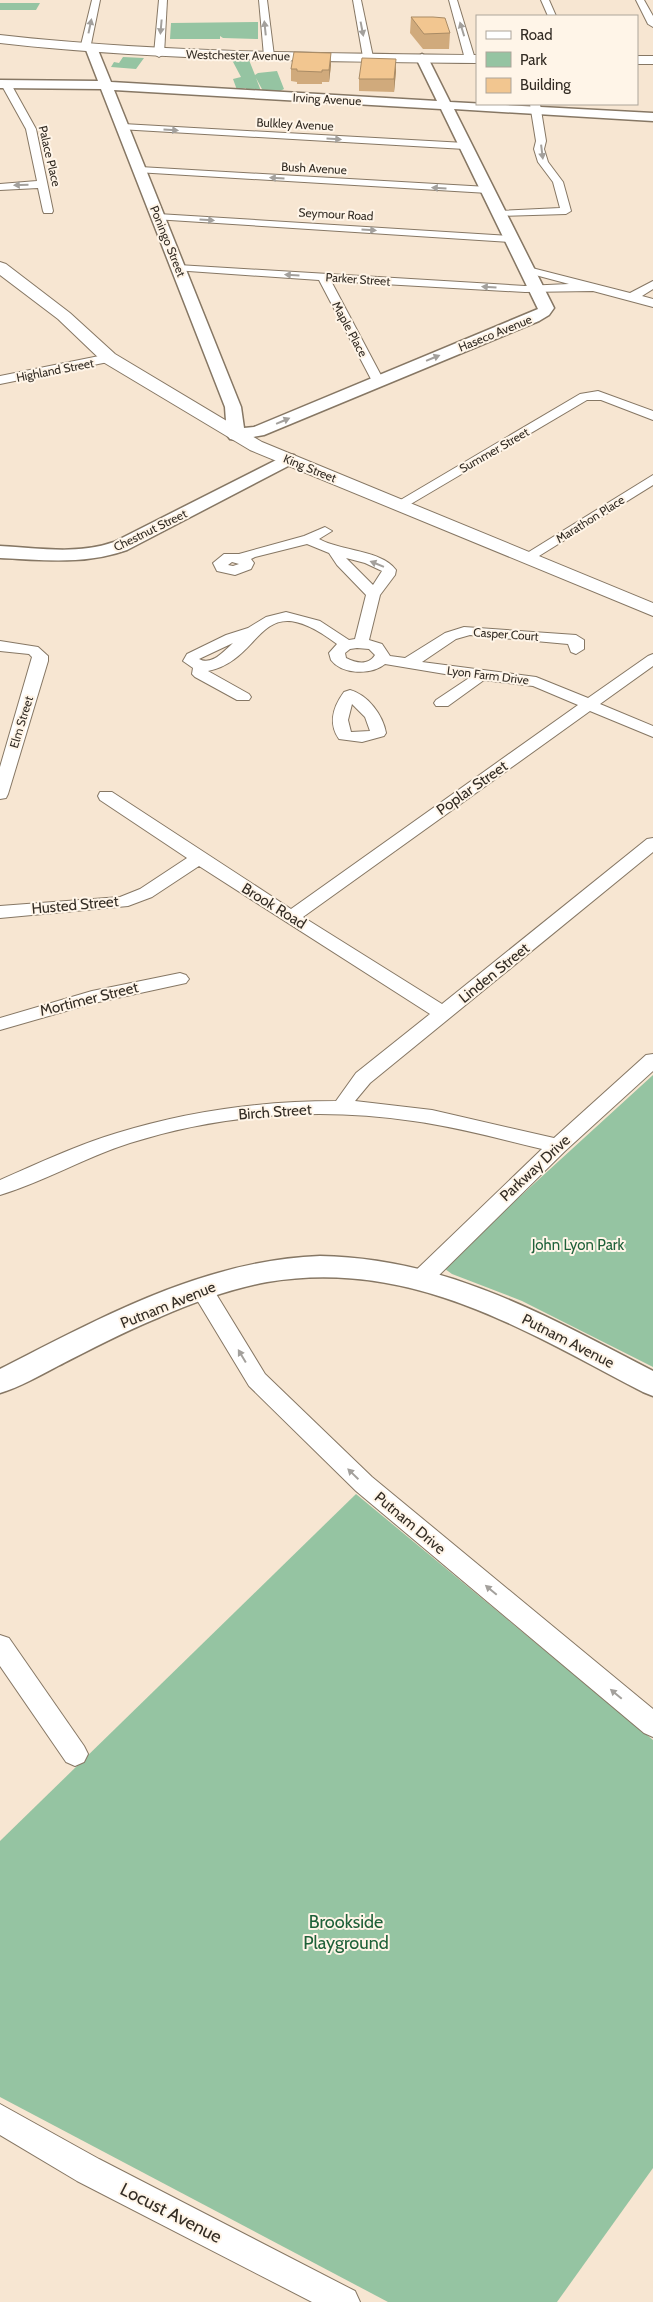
<svg xmlns="http://www.w3.org/2000/svg" width="653" height="2302" font-family="Cabin,sans-serif">
<style>
.green{fill:#95c4a2}
.lines{fill:none;stroke-linecap:round;stroke-linejoin:round}
.minor-casing{stroke:#867764;stroke-width:2}
.tertiary-casing{stroke:#867764;stroke-width:3}
.secondary-casing{stroke:#867764;stroke-width:2}
.minor{fill:#fff;fill-rule:evenodd}
.tertiary{fill:#fff;fill-rule:evenodd}
.secondary{fill:#fff;fill-rule:evenodd}
.wall{fill:#d0aa7c}
.shaded-wall{fill:#a98b65}
.building{fill:#f2c690;stroke:#a98b65}
.oneway{fill:#a3a09c}
.labels{text-anchor:middle;dominant-baseline:central;stroke-width:4;stroke-linejoin:round;paint-order:stroke}
.far-street-label{font-size:12px;fill:#332c24;stroke:#fff5e8}
.street-label{font-size:15px;fill:#332c24;stroke:#fff5e8}
.park-label{font-size:15px;fill:#1f6139;stroke:#fff5e8}
.near-park-label{font-size:18px;fill:#1f6139;stroke:#fff5e8}
.near-street-label{font-size:18px;fill:#332c24;stroke:#fff5e8}
</style>
<rect width="100%" height="100%" fill="#f7e6d2"/>
<g class="green">
<path d="M0 3H40L36 10H0Z"/>
<path d="M258 22V39L223 38 220 36V39H170L171 23Z"/>
<path d="M123 57 144 58 136 69 111 67 114 62 119 63Z"/>
<path d="M232 60H249L255 75 258 73 277 71 284 89 278 92 263 91 256 78 261 91 246 90V88L237 90 233 79 241 77Z"/>
<path d="M653 1075V1367L522 1301 452 1274 445 1269V1265Z"/>
<path d="M356 1494 653 1740V2168L557 2302H388L0 2097V1841Z"/>
</g>
<g class="lines">
<defs>
<g id="minor">
<path d="M92 0H100L91 44 97 50 92 53 81 45Z"/>
<path d="M159 0H167L164 54 159 57 154 54Z"/>
<path d="M259 0H267L274 56 269 59 264 56Z"/>
<path d="M353 0H361L373 57 371 59 363 57Z"/>
<path d="M449 0H457L475 59 473 61 465 59Z"/>
<path d="M541 0H549L556 16H548Z"/>
<path d="M636 0H644L653 16V27L648 24Z"/>
<path d="M6 81 11 84 36 129 53 211 52 213H44L43 211 38 188 0 190V184L37 181 26 129 1 84Z"/>
<path d="M530 104H540L546 141 544 149 548 162 563 182 571 211 566 214 495 216V212L499 211 560 208 553 182 538 162 534 149 536 141Z"/>
<path d="M123 124 465 143 470 146 465 149 119 129 118 127Z"/>
<path d="M140 167 488 187 493 190 488 193 136 172 135 170Z"/>
<path d="M158 214 511 236 517 239 511 242 154 219 153 217Z"/>
<path d="M178 265 525 286 569 284 524 272 522 270 528 267 630 293 653 281V289L642 296 653 299V307L593 291 525 292 331 281 384 381 378 385 372 381 319 280 174 270 172 268Z"/>
<path d="M109 354 113 355 115 358 113 361 0 384V376Z"/>
<path d="M598 391 653 411V420L601 400H587L404 508 399 509 392 505 580 394Z"/>
<path d="M653 475V485L531 561H521L519 558Z"/>
<path d="M325 527 332 531 319 539C340 551 382 550 396 570L395 575 380 595 369 640 382 644 390 656 405 658 445 633 464 627 576 635 584 640V649L576 654 571 652 568 644 470 635 456 639 422 662 536 677 588 698 648 656 653 654V666L600 704 653 726V737L590 711 303 917 442 1004 647 839 653 838V852L370 1083 355 1101 432 1110 554 1138 646 1055 653 1054V1071L565 1151 428 1286 420 1288 412 1286 409 1280 412 1274 542 1149C500 1139 457 1127 413 1121 320 1107 220 1114 130 1143 85 1157 44 1182 0 1195V1180C39 1163 77 1145 117 1133 188 1111 261 1101 336 1101L356 1073 430 1014 199 866 152 897 128 906 0 918V906L120 897 140 889 187 858 100 800 98 796 100 792H112L291 909 578 705 533 686 484 680 448 706H436L434 703 436 700 469 678 385 664C372 675 342 675 331 660L329 653 337 644C257 584 266 659 208 671L249 694 251 697 249 700H237L195 677 192 674 193 668 183 661 187 654 226 635 248 628 266 617 286 612 320 621 349 640 355 639 366 595 337 565 329 553 307 544 255 557 251 559 254 563 251 569 235 575 217 571 213 563 224 554H239L304 536ZM346 558 365 563 382 571 373 585ZM232 562 239 564 233 566 228 565ZM233 643C224 651 212 666 199 659ZM357 648 369 649 375 655C368 666 356 663 346 658L345 653 350 649Z"/>
<path d="M0 641 38 647 48 656V661L8 794 6 798 0 799V767L32 657 29 654 0 651Z"/>
<path d="M350 690C368 695 383 715 386 733L384 736 362 742 339 739C328 723 333 707 344 692ZM352 704 365 717 370 731 351 732 348 720Z"/>
<path d="M180 973 186 975 189 979 186 983 94 1003 0 1030V1018L92 991Z"/>
<path d="M202 1282 210 1284 265 1374 372 1477 653 1709V1737L644 1733 356 1491 249 1386 191 1290 194 1284Z"/>
<path d="M0 1635 9 1638 84 1746 88 1754 84 1762 75 1766 66 1762 0 1666Z"/>
<path d="M0 2104 99 2159 355 2291 360 2302H312L77 2181 0 2135Z"/>
</g>
<g id="tertiary">
<path d="M92 46 98 50 111 82 437 101 416 58 422 54 428 58 450 102 653 113V121L454 109 554 308 549 315 539 321 264 435 236 440 230 439 227 435 225 407 101 89 0 88V80L98 81 86 50ZM114 90 441 109 538 309 254 427 244 428 241 407Z"/>
<path d="M288 454 294 455 297 459 294 463 127 550C85 565 44 560 0 558V546C38 548 77 555 114 542Z"/>
<path d="M320 1256C445 1258 545 1315 653 1371V1396L643 1392C522 1329 410 1258 267 1282 230 1289 194 1302 160 1317 125 1331 91 1349 58 1366 39 1376 20 1387 0 1393V1369C100 1318 205 1260 320 1256Z"/>
</g>
<g id="secondary">
<path d="M0 35C159 53 317 53 477 55V63C317 61 159 61 0 43Z"/>
<rect x="637" y="56" width="16" height="8"/>
<path d="M0 262 6 264 70 313 115 354 262 442 653 603V616L250 450 103 362 58 319 0 275Z"/>
</g>
</defs>
<use href="#minor" class="minor-casing"/>
<use href="#tertiary" class="tertiary-casing"/>
<use href="#secondary" class="secondary-casing"/>
<use href="#minor" class="minor"/>
<use href="#tertiary" class="tertiary"/>
<use href="#secondary" class="secondary"/>
</g>
<g class="wall">
<path d="M411 17 450 33 449 49H423L410 33Z"/>
<path d="M331 65 329 82H322V84H297V82L291 81V69Z"/>
<path d="M396 71 394 92 359 91V79Z"/>
</g>
<g class="shaded-wall">
<path d="M331 53V65L329 82V70Z"/>
<path d="M396 59V71L394 92V79Z"/>
</g>
<g class="building">
<path d="M411 17H433L445 18 450 33 424 34Z"/>
<path d="M294 52 331 53 329 70H322V72L297 71V69H291Z"/>
<path d="M362 58 396 59 394 79H359Z"/>
</g>
<defs><path id="oneway-solid" d="M-6-.8H1V-3.2L6.5 0L1 3.2V.8H-6Z" transform="scale(1.25)"/></defs>
<g class="oneway">
<use href="#oneway-solid" transform="translate(90 26) rotate(-78)"/>
<use href="#oneway-solid" transform="translate(161 27) rotate(95)"/>
<use href="#oneway-solid" transform="translate(265 28) rotate(-96)"/>
<use href="#oneway-solid" transform="translate(362 29) rotate(79)"/>
<use href="#oneway-solid" transform="translate(462 29) rotate(-107)"/>
<use href="#oneway-solid" transform="translate(171 130) rotate(3)"/>
<use href="#oneway-solid" transform="translate(334 139) rotate(3)"/>
<use href="#oneway-solid" transform="translate(542 152) rotate(83)"/>
<use href="#oneway-solid" transform="translate(277 178) rotate(-177)"/>
<use href="#oneway-solid" transform="translate(21 185) rotate(178)"/>
<use href="#oneway-solid" transform="translate(439 188) rotate(-177)"/>
<use href="#oneway-solid" transform="translate(207 220) rotate(3)"/>
<use href="#oneway-solid" transform="translate(369 230) rotate(3)"/>
<use href="#oneway-solid" transform="translate(292 275) rotate(-177)"/>
<use href="#oneway-solid" transform="translate(489 287) rotate(-176)"/>
<use href="#oneway-solid" transform="translate(433 358) rotate(-22)"/>
<use href="#oneway-solid" transform="translate(283 421) rotate(-23)"/>
<use href="#oneway-solid" transform="translate(377 564) rotate(-158)"/>
<use href="#oneway-solid" transform="translate(242 1356) rotate(-121)"/>
<use href="#oneway-solid" transform="translate(353 1474) rotate(-136)"/>
<use href="#oneway-solid" transform="translate(491 1590) rotate(-140)"/>
<use href="#oneway-solid" transform="translate(616 1694) rotate(-140)"/>
</g>
<g class="labels">
<g class="far-street-label">
<text transform="translate(238 55) rotate(1)">Westchester Avenue</text>
<text transform="translate(327 99) rotate(3)">Irving Avenue</text>
<text transform="translate(295 124) rotate(3)">Bulkley Avenue</text>
<text transform="translate(50 156) rotate(77)">Palace Place</text>
<text transform="translate(314 168) rotate(3)">Bush Avenue</text>
<text transform="translate(336 214) rotate(3)">Seymour Road</text>
<text transform="translate(168 241) rotate(68)">Poningo Street</text>
<text transform="translate(358 279) rotate(4)">Parker Street</text>
<text transform="translate(350 329) rotate(62)">Maple Place</text>
<text transform="translate(495 333) rotate(-22)">Haseco Avenue</text>
<text transform="translate(55 370) rotate(-11)">Highland Street</text>
<text transform="translate(494 450) rotate(-30)">Summer Street</text>
<text transform="translate(310 468) rotate(22)">King Street</text>
<text transform="translate(590 519) rotate(-32)">Marathon Place</text>
<text transform="translate(150 530) rotate(-26)">Chestnut Street</text>
<text transform="translate(506 634) rotate(4)">Casper Court</text>
<text transform="translate(488 675) rotate(7)">Lyon Farm Drive</text>
<text transform="translate(21 722) rotate(-73)">Elm Street</text>
</g>
<g class="street-label">
<text transform="translate(472 788) rotate(-35)">Poplar Street</text>
<text transform="translate(75 905) rotate(-5)">Husted Street</text>
<text transform="translate(274 906) rotate(32)">Brook Road</text>
<text transform="translate(494 973) rotate(-39)">Linden Street</text>
<text transform="translate(89 999) rotate(-14)">Mortimer Street</text>
<text transform="translate(275 1112) rotate(-4)">Birch Street</text>
<text transform="translate(535 1168) rotate(-43)">Parkway Drive</text>
<text transform="translate(168 1305) rotate(-22)">Putnam Avenue</text>
<text transform="translate(568 1341) rotate(27)">Putnam Avenue</text>
<text transform="translate(410 1523) rotate(40)">Putnam Drive</text>
</g>
<g class="park-label">
<text x="578" y="1245">John Lyon Park</text>
</g>
<g class="near-park-label">
<text x="346" y="1922">Brookside<tspan x="346" dy="21">Playground</tspan></text>
</g>
<g class="near-street-label">
<text transform="translate(171 2213) rotate(27)">Locust Avenue</text>
</g>
</g>
<rect x="476" y="15" width="162" height="90" fill="#fff5e8" stroke="#ada59a"/>
<rect x="486" y="31" width="25" height="8" fill="#ffffff" stroke="#ada59a"/>
<text x="520" y="40" font-size="15" fill="#332c24">Road</text>
<rect x="486" y="52" width="25" height="15" fill="#95c4a2" stroke="#ada59a"/>
<text x="520" y="65" font-size="15" fill="#332c24">Park</text>
<rect x="486" y="78" width="25" height="15" fill="#f2c690" stroke="#ada59a"/>
<text x="520" y="90" font-size="15" fill="#332c24">Building</text>
</svg>
